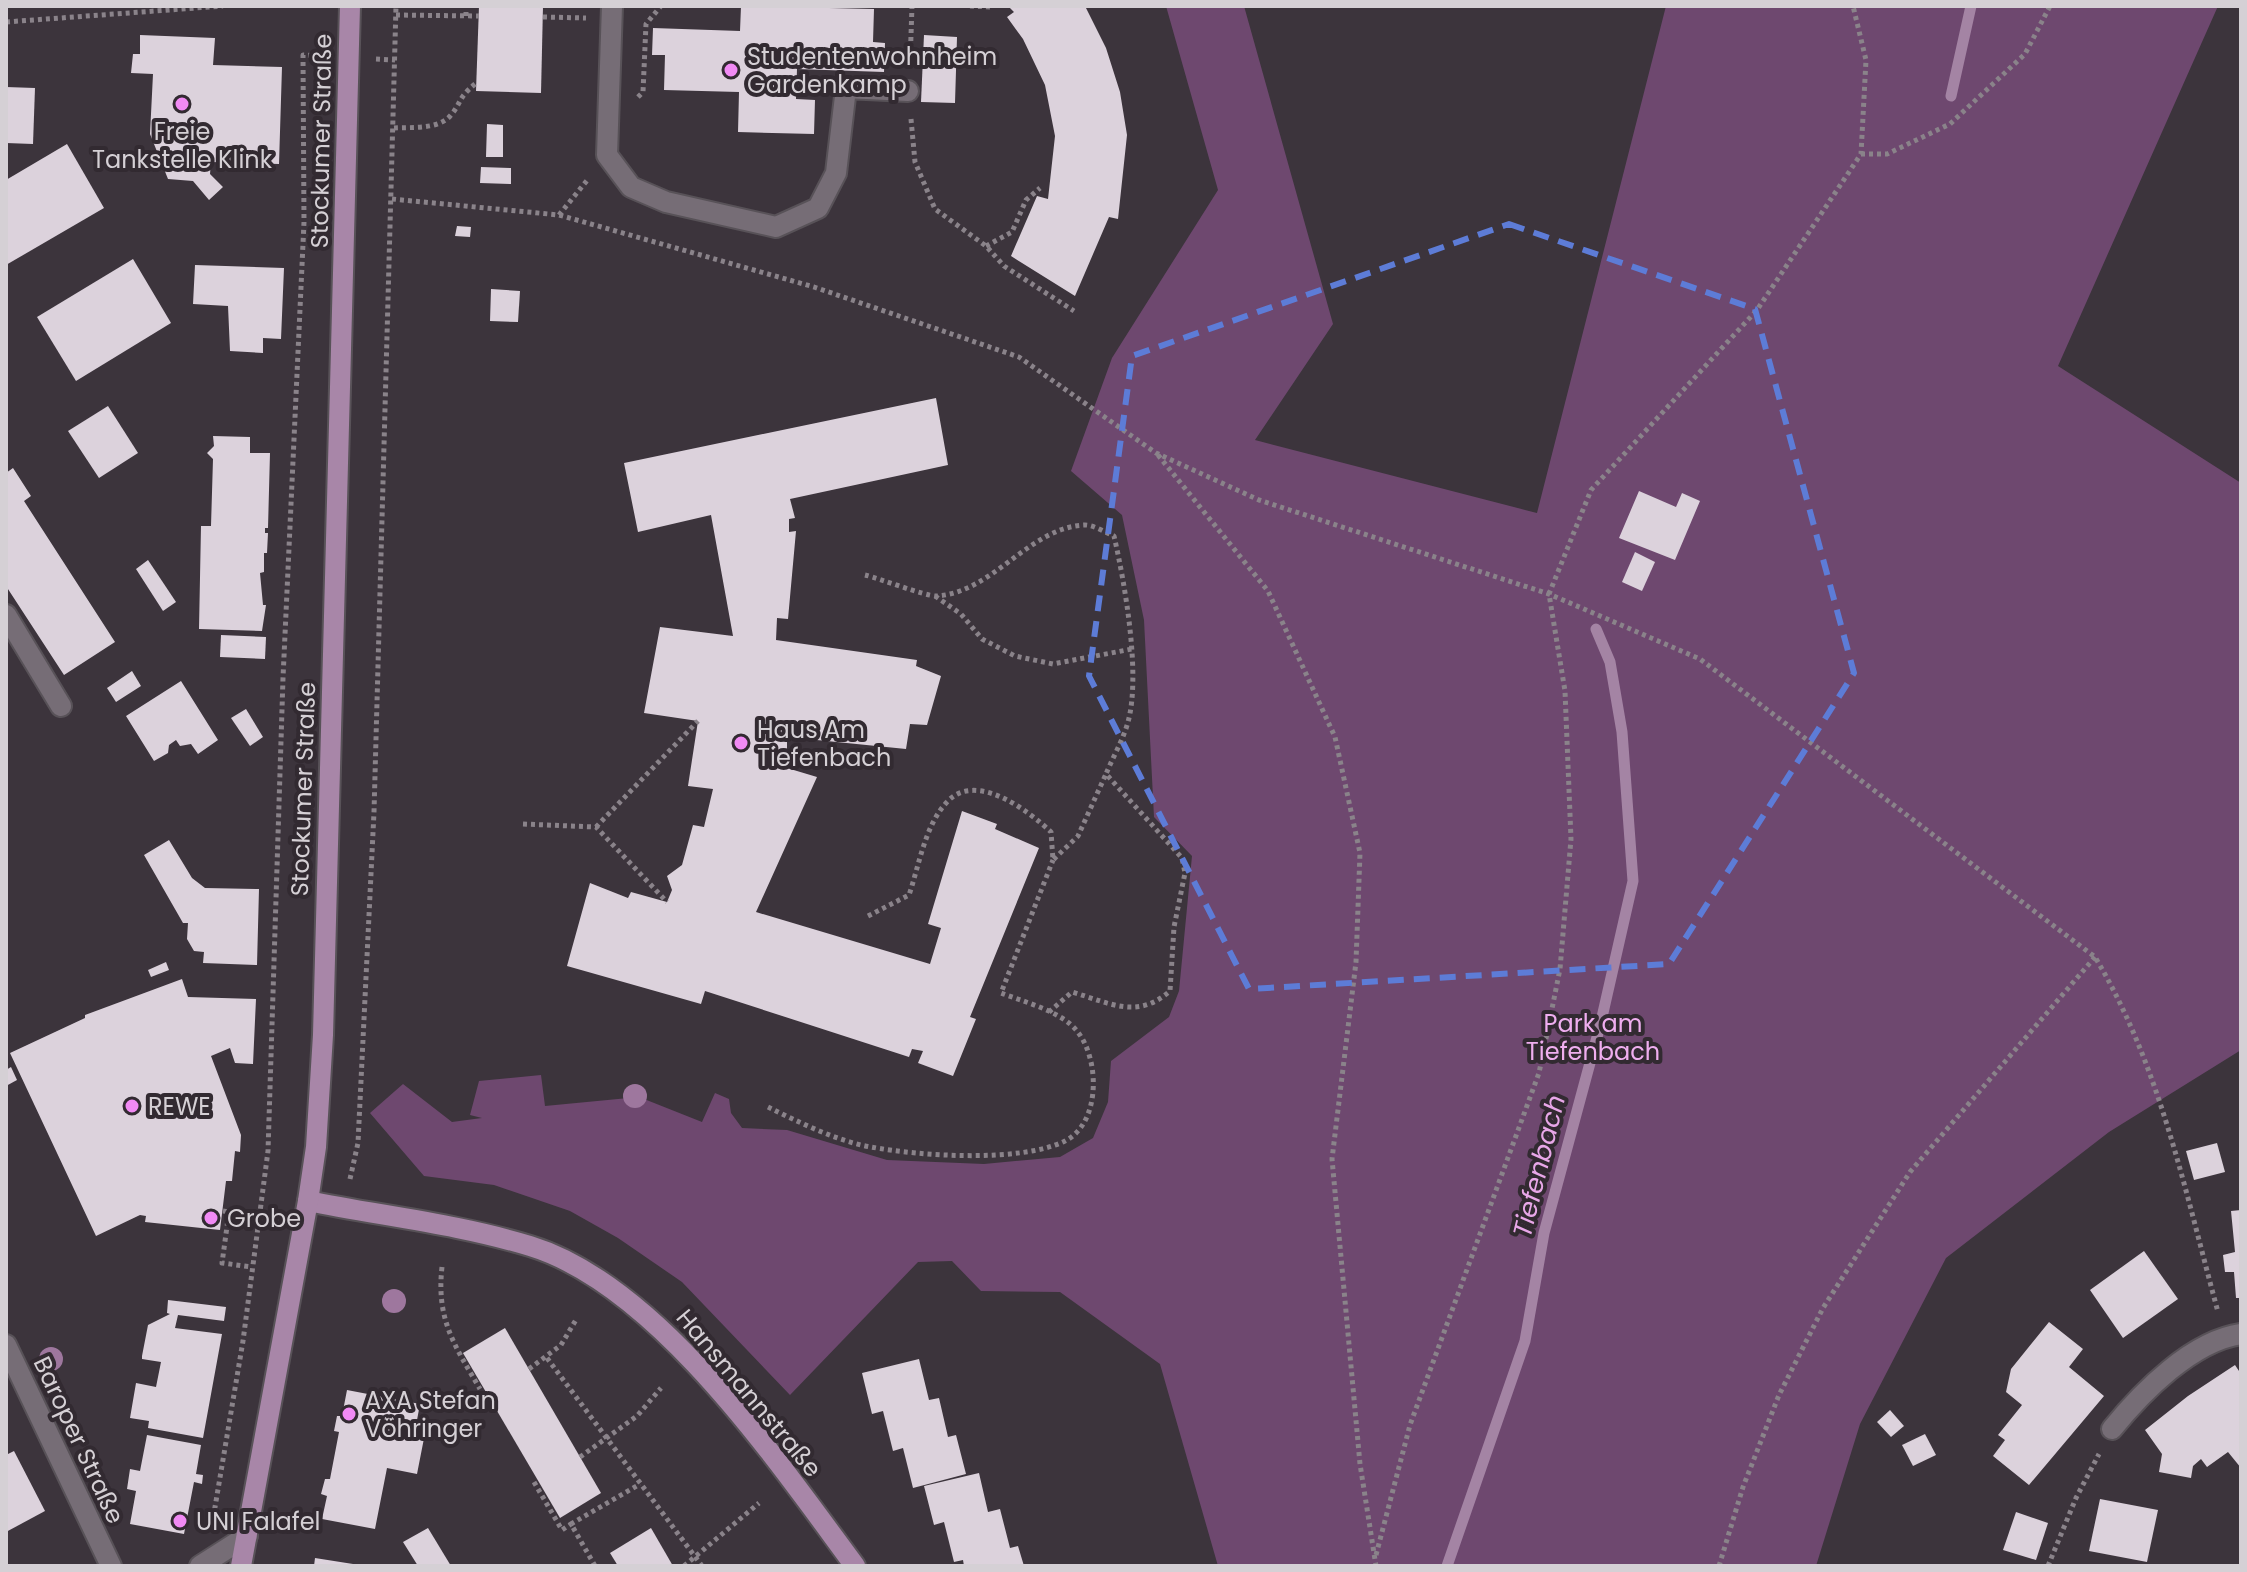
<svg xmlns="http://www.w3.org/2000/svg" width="2247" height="1572" font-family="Poppins,sans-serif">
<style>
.green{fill:#6e486f}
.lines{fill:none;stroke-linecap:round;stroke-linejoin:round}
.stream{stroke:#a484a4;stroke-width:11}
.building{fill:#dcd2dc}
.minor-casing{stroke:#585258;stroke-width:24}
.major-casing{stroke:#585258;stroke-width:24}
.path{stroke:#8a838a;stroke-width:5;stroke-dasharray:4 4;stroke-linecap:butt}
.minor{stroke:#766d76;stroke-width:20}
.major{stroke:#a886a8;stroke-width:20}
.tree{fill:#9e779e}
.marked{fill:none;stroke:#5d7cd7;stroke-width:6;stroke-dasharray:16 10;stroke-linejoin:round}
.poi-dot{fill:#f18af4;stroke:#322a31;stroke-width:3}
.labels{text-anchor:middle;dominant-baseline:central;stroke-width:8;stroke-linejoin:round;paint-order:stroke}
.poi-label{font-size:24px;fill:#d5d0d5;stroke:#322a31;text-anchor:start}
.street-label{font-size:24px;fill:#d5d0d5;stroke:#322a31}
.park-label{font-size:24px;fill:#efaeef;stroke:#322a31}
.water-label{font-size:26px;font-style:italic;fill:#e8a7e8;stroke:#322a31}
</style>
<rect width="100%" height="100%" fill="#3c343c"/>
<path class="green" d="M1166 6H1244L1333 324 1255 440 1537 513 1666 6H2218L2058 366 2241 483V1050L2109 1132 1946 1258 1860 1424 1816 1566H1218L1160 1364 1060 1292 981 1291 952 1261 918 1262 790 1395 682 1282 618 1238 570 1211 494 1185 424 1176 370 1113 403 1084 452 1122 482 1118 470 1115 479 1081 541 1075 545 1106 639 1097 702 1122 715 1093 729 1099 731 1113 742 1128 787 1130 887 1160 984 1164 1060 1157 1093 1138 1108 1102 1111 1061 1169 1017 1179 991 1192 856 1154 817 1144 620 1122 515 1071 471 1112 358 1218 190Z"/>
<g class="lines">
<g class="stream">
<path d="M1951 96 1971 6"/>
<path d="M1447 1566 1525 1341 1544 1233 1600 1026 1633 881 1622 732 1610 662 1596 629"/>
</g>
</g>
<g class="building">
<path d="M479 6H543L541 93 476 91Z"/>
<path d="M741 6 874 9 873 42 885 43 884 72 797 69 796 99 815 100 814 134 738 132 739 92 664 90 665 55H652L653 28 740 31Z"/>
<path d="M1008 6H1085L1106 48 1120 92 1127 135 1118 219 1109 217 1075 296 1011 256 1037 196 1048 199 1055 136 1045 85 1023 39 1007 17 1014 12Z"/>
<path d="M140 35 215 38 213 65 282 67 279 164 211 162 210 174 223 187 209 200 193 181 168 179 150 134 153 74 131 73 133 54H140Z"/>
<path d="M924 35 957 37 955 103 921 102Z"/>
<path d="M6 87 35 88 33 144 6 143Z"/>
<path d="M487 124 503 125V157H486Z"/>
<path d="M67 144 104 208 6 265V180Z"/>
<path d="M481 167 511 168V184L480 183Z"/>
<path d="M457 226 471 227 470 237 455 236Z"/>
<path d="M133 259 171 323 76 381 37 317Z"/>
<path d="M195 265 284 268 281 339 263 338V353L230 351 228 306 193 304Z"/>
<path d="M491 289 520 291 518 322 490 321Z"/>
<path d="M936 398 948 465 790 499 795 518 789 519V532L796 531 788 619 777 618 776 640 917 660 916 666 941 676 927 725 910 724 906 749 787 737V768L817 777 756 912 930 964 941 928 928 924 962 811 997 824 995 829 1039 848 970 1017 976 1019 953 1076 918 1063 923 1051 912 1049 909 1057 705 991 701 1004 567 966 590 883 628 898 631 892 667 902 672 890 667 876 682 865 693 825 704 827 713 789 688 786 698 721 644 713 660 627 733 636 711 515 638 532 624 463Z"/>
<path d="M108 406 138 453 99 478 68 431Z"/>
<path d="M213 436 250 437V453H270L268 528H265V533H268L267 553H264V572L260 573 263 605H266L262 631 199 629 201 526H211L213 459 207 453 214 446Z"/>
<path d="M13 468 31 496 24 501 115 642 64 675 6 586V473Z"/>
<path d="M1639 491 1676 507 1682 493 1700 501 1675 560 1619 538Z"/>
<path d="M1635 552 1655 562 1642 591 1622 582Z"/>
<path d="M148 560 176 602 163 611 136 569Z"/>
<path d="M221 635 266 637 265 659 220 657Z"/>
<path d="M132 671 141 686 116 702 107 688Z"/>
<path d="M181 681 218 740 198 754 191 744 180 746 176 740 169 745 168 753 154 761 126 716Z"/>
<path d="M246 709 263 737 250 746 231 718Z"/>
<path d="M169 840 192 878 205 888 259 889 257 965 203 963 204 952 194 951 187 939 188 923H183L144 855Z"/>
<path d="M166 962 169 970 151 977 148 970Z"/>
<path d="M182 979 188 997 256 999 253 1064 235 1063 230 1048 211 1056 241 1135 240 1152 235 1151 232 1181H226L220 1230 145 1222 146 1216 140 1215 96 1236 10 1053 85 1018V1015Z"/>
<path d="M11 1067 17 1080 6 1086V1070Z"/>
<path d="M2217 1143 2225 1172 2194 1180 2186 1151Z"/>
<path d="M2241 1210V1298H2236L2234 1272H2225L2223 1255 2235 1252 2231 1211Z"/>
<path d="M2144 1251 2178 1299 2123 1338 2090 1290Z"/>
<path d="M168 1300 226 1307 224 1321 178 1315 175 1328 222 1334 203 1438 148 1428 149 1421 130 1418 136 1383 156 1387 161 1362 142 1359V1356L148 1325 170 1314 167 1313Z"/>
<path d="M2049 1322 2083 1349 2069 1367 2104 1396 2029 1485 1993 1456 2005 1440 1998 1435 2022 1405 2006 1392 2011 1369Z"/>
<path d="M505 1328 601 1493 560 1518 463 1353Z"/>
<path d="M919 1359 929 1400 939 1398 948 1437 956 1435 966 1474 913 1488 903 1448 893 1451 883 1411 872 1414 862 1373Z"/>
<path d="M2235 1365 2241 1374V1468L2228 1452 2207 1467 2201 1459 2193 1466 2191 1478 2159 1472 2162 1454 2145 1430 2188 1396Z"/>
<path d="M347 1390 420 1404 417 1420 427 1423 417 1474 387 1468 375 1529 322 1519 327 1496 321 1494 325 1479H330L339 1432 334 1431 337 1416H342Z"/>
<path d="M1890 1410 1904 1426 1891 1437 1877 1422Z"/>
<path d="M1925 1434 1936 1455 1913 1466 1902 1445Z"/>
<path d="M147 1435 201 1445 196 1474 203 1475 202 1484 194 1482 184 1534 130 1524 136 1491 127 1489 130 1469 140 1471Z"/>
<path d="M14 1451 45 1511 6 1532V1455Z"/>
<path d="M979 1473 988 1512 1000 1509 1010 1548 1018 1546 1024 1566H964L963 1560 954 1562 944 1522 934 1525 924 1486Z"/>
<path d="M2100 1499 2158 1510 2147 1562 2089 1551Z"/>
<path d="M2016 1512 2048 1523 2036 1560 2003 1550Z"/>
<path d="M428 1528 451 1566H418L403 1542Z"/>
<path d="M651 1528 673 1566H618L610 1553Z"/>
<path d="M315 1558 353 1564 352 1566H314Z"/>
</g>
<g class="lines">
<defs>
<g id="minor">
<path d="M612 6 607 155 631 187 666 202 776 227 818 208 836 173 846 88 908 91"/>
<path d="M6 615 61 706"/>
<path d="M6 1345 111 1566"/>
<path d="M2112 1429C2142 1392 2192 1341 2241 1334"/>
<path d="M200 1566 247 1536"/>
</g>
<g id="major">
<path d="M308 1201C382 1216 458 1224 530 1246 658 1285 777 1461 855 1566"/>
<path d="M241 1566 308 1201 316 1147 323 1035 350 6"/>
</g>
</defs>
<use href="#minor" class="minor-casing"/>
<use href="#major" class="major-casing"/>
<g class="path">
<path d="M970 6 990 7"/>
<path d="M396 15 479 16"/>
<path d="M466 16V6"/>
<path d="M543 17 586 18"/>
<path d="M6 22 223 6"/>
<path d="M376 59 395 60"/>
<path d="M910 65 912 6"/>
<path d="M638 97 643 92 646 24 661 6"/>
<path d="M911 119 915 162 935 209 986 246 1004 266 1074 311"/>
<path d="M394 128C411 127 439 130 451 115 462 102 457 99 475 84"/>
<path d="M1861 154H1887L1950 124 2025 54 2050 6"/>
<path d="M392 199 559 215 814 287 1019 357 1156 453 1259 500 1549 594 1700 659 2095 957C2160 1065 2185 1191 2218 1312"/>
<path d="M559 215 589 178"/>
<path d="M986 246 1012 232 1026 200 1040 188"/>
<path d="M1158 455 1268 591 1335 737 1360 853 1356 962 1332 1159 1360 1464 1376 1566"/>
<path d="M865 575C881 579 925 596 936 596 993 593 1029 527 1085 525 1094 525 1106 533 1114 536 1125 584 1141 675 1128 722 1123 740 1113 757 1106 774L1182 858 1185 873 1174 927 1170 991C1137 1020 1110 1003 1072 992L1049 1012"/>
<path d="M935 596 961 614 982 639 1015 656 1053 664 1132 649"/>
<path d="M523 824 596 827 667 902"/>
<path d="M596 827 698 721"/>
<path d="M868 916 909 895C919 866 925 825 947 802 976 770 1030 812 1051 832L1053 860 1078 836 1106 774"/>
<path d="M768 1107C799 1122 836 1141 871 1147 920 1156 1020 1163 1065 1141 1101 1123 1100 1059 1077 1031 1061 1011 1024 1002 1001 993L1053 860"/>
<path d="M350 1179 358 1143 374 812 396 6"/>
<path d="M223 1211 229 1212 222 1263 252 1267"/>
<path d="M229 1212 259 1215"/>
<path d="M442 1267C436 1320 455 1346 480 1389"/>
<path d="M547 1358 702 1566"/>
<path d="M529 1369 561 1345 577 1318"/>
<path d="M580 1457 637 1416 661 1388"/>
<path d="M534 1482 562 1530 571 1524"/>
<path d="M212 1525 243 1341 268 1151 283 678 304 222 303 55 322 56"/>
<path d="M1376 1555 1410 1425 1539 1073 1560 969 1571 839 1565 691 1549 594 1591 490 1757 310 1861 154 1866 60 1853 6"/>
<path d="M595 1566 571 1524 640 1484"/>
<path d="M684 1566 759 1503"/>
<path d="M1719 1566 1743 1487 1779 1395 1823 1308 1910 1172 2095 957"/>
<path d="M2048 1566 2076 1498 2099 1454"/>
</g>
<use href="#minor" class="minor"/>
<use href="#major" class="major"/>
</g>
<g class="tree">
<circle cx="635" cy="1096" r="12"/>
<circle cx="394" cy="1301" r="12"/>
<circle cx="51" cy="1359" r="12"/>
</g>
<path class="marked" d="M1509 224 1755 309 1854 673 1669 964 1249 989 1089 676 1132 356Z"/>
<g class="poi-dot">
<circle cx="731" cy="70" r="8"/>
<circle cx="182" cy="104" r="8"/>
<circle cx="741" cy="743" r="8"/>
<circle cx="132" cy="1106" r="8"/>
<circle cx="211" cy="1218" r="8"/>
<circle cx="349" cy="1414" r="8"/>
<circle cx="180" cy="1521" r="8"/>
</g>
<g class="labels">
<g class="poi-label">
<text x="747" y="56">Studentenwohnheim<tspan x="747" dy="28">Gardenkamp</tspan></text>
<text x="182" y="131" text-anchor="middle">Freie<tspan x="182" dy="28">Tankstelle Klink</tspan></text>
<text x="757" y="729">Haus Am<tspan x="757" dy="28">Tiefenbach</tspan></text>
<text x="148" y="1106">REWE</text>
<text x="227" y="1218">Grobe</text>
<text x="365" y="1400">AXA Stefan<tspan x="365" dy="28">Vöhringer</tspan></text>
<text x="196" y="1521">UNI Falafel</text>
</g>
<g class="street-label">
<text transform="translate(321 141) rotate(-89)">Stockumer Straße</text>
<text transform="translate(303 789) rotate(-88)">Stockumer Straße</text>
<text transform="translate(749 1393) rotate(50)">Hansmannstraße</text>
<text transform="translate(79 1440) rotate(65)">Baroper Straße</text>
</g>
<g class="park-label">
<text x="1593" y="1023">Park am<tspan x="1593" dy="28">Tiefenbach</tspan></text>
</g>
<g class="water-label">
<text transform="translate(1539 1166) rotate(-76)">Tiefenbach</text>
</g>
</g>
<rect width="2247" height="1572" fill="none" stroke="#d5d0d5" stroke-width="16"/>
</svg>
